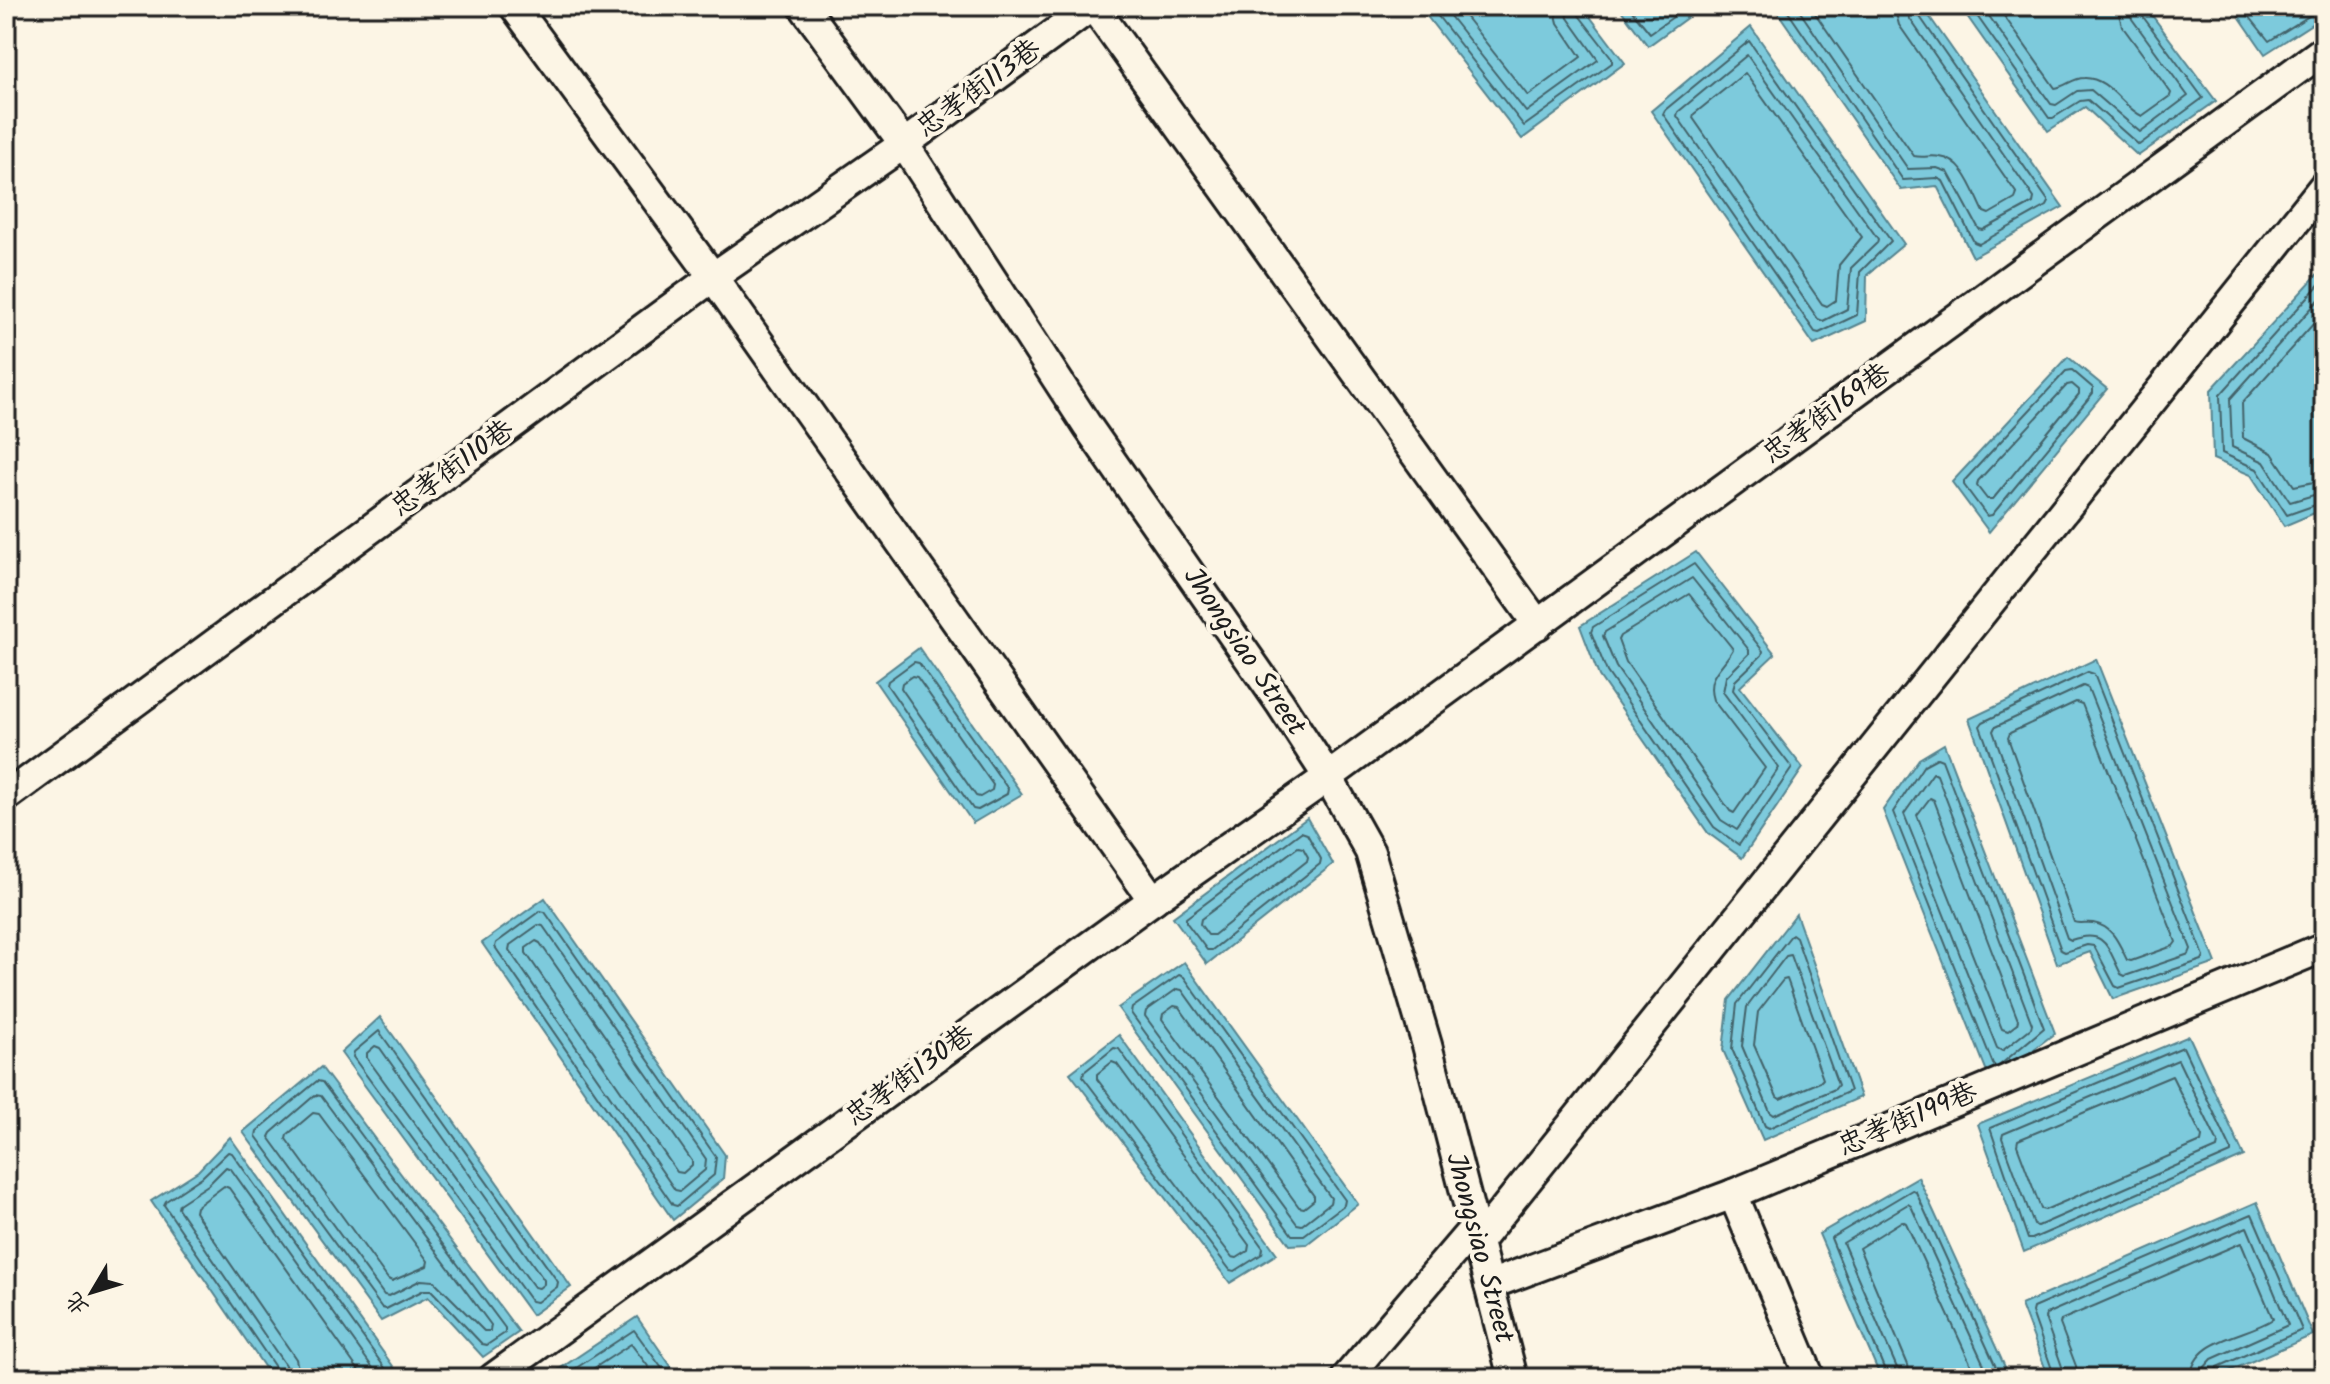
<svg xmlns="http://www.w3.org/2000/svg" width="2330" height="1384" font-family="Kalam,'LXGW WenKai TC',sans-serif">
<style>
.water{fill:#7dcadc;stroke:#56848f;stroke-width:2}
.lines{fill:none;stroke-linecap:round;stroke-linejoin:round}
.shore{stroke:#436269;stroke-width:2}
.minor-casing{stroke:#1c1c1c;stroke-width:34}
.minor{stroke:#fcf5e5;stroke-width:28}
.labels{text-anchor:middle;dominant-baseline:central;stroke-width:8;stroke-linejoin:round;paint-order:stroke}
.street-label{font-size:28px;fill:#1c1c1c;stroke:#fcf5e5}
</style>
<rect width="100%" height="100%" fill="#fcf5e5"/>
<filter id="ink" filterUnits="userSpaceOnUse"><feTurbulence type="fractalNoise" baseFrequency=".0125" numOctaves="2"/><feDisplacementMap in="SourceGraphic" scale="16" xChannelSelector="R" yChannelSelector="G"/><feConvolveMatrix kernelMatrix="1 2 1 2 8 2 1 2 1" color-interpolation-filters="sRGB"/></filter>
<g filter="url(#ink)">
<g class="water">
<path d="M1419 6H1582L1625 63 1522 139Z"/>
<path d="M1618 6H1703L1648 46Z"/>
<path d="M1922 6 2063 207 1973 257 1937 186 1901 190 1774 7Z"/>
<path d="M1960 6H2145L2216 101 2138 156 2085 107 2048 131Z"/>
<path d="M2232 6H2324V16L2265 54Z"/>
<path d="M1751 27 1904 244 1867 275 1866 321 1814 345 1651 111Z"/>
<path d="M2324 267V509L2284 526 2251 475 2213 459 2211 390Z"/>
<path d="M2068 357 2107 389 1989 532 1952 482Z"/>
<path d="M1696 552 1775 654 1740 687 1803 768 1742 858 1708 833 1599 676 1580 626Z"/>
<path d="M919 648 1022 794 973 823 875 681Z"/>
<path d="M2096 659 2216 963 2113 999 2090 952 2057 964 1969 719Z"/>
<path d="M1944 744 2055 1033 1991 1082 1883 810 1919 759Z"/>
<path d="M1307 818 1333 864 1207 964 1173 917Z"/>
<path d="M545 898 725 1155 723 1179 673 1220 482 943Z"/>
<path d="M1796 914 1861 1097 1763 1140 1723 1050 1729 1000Z"/>
<path d="M1184 962 1358 1204 1307 1244 1290 1245 1118 1008Z"/>
<path d="M380 1017 571 1287 532 1315 341 1053Z"/>
<path d="M1119 1035 1277 1254 1230 1283 1070 1073Z"/>
<path d="M2189 1036 2244 1156 2024 1252 1978 1124Z"/>
<path d="M321 1067 519 1332 483 1357 428 1297 381 1321 243 1132Z"/>
<path d="M230 1137 400 1376 272 1378 151 1201 198 1171Z"/>
<path d="M1918 1177 2010 1378H1881L1819 1234Z"/>
<path d="M2257 1202 2313 1335 2213 1378H2049L2021 1305Z"/>
<path d="M637 1317 679 1378H546Z"/>
</g>
<g class="lines">
<g class="shore">
<path d="M1430 6 1524 126 1612 63V58L1578 14 1576 6"/>
<path d="M1442 6 1526 112 1598 60 1568 18 1566 6"/>
<path d="M1457 6 1528 96 1581 57 1558 23 1554 6"/>
<path d="M1628 6 1650 33 1689 6"/>
<path d="M1784 6 1903 180 1937 178 1943 181 1974 242 1979 244 2047 206 2049 202 1918 14 1916 6"/>
<path d="M1796 6 1908 169 1937 168 1948 172 1979 229 1983 230 2033 203 2034 198 1910 19 1906 6"/>
<path d="M1810 6 1914 156C1923 158 1932 155 1940 157 1965 160 1974 193 1984 212L1989 214 2015 199 2017 194 1899 25 1894 6"/>
<path d="M1970 6 2049 118H2053L2080 101 2088 100 2139 145 2203 98 2141 14 2139 6"/>
<path d="M1982 6 2051 104 2056 105 2077 91 2091 90 2140 132 2188 96 2132 19 2129 6"/>
<path d="M1997 6 2055 88C2065 87 2073 78 2084 78 2109 77 2122 107 2142 116L2170 96 2171 93 2122 26 2117 6"/>
<path d="M2241 6 2269 41 2317 11 2324 10"/>
<path d="M1749 41 1891 241 1860 272 1857 315 1819 333 1815 332 1663 114 1665 110Z"/>
<path d="M1747 55 1878 239 1877 243 1851 268 1847 309 1823 321 1818 319 1677 116 1678 112Z"/>
<path d="M1745 73 1862 237 1839 265 1836 300 1827 306 1822 304 1693 118 1694 114Z"/>
<path d="M2324 279 2220 395 2222 453 2257 469 2287 515 2324 502"/>
<path d="M2324 294 2230 399 2232 447 2264 462 2290 502 2324 492"/>
<path d="M2324 312 2242 403 2243 438 2272 453 2294 486 2324 480"/>
<path d="M2072 370 2093 388V393L1992 515 1987 516 1964 485V481L2066 371Z"/>
<path d="M2072 384 2079 390V394L1993 499H1987L1977 486 1978 481 2067 385Z"/>
<path d="M1694 564 1763 651 1762 655 1735 681 1733 690 1792 768 1739 845 1714 827 1607 672 1591 632 1593 627Z"/>
<path d="M1692 578 1749 650V654L1726 677 1723 692 1779 768 1737 830 1721 820 1616 667 1603 636 1605 632Z"/>
<path d="M1689 594 1733 649C1723 668 1705 675 1713 700L1765 768 1734 813 1730 811 1626 662 1618 640 1620 636Z"/>
<path d="M914 662 919 663 1008 789 1007 794 978 810 973 809 887 685 888 681Z"/>
<path d="M2088 672 2094 674 2204 956 2202 960 2119 988 2115 986 2094 946 2087 945 2065 952 2061 950 1980 726 1983 722Z"/>
<path d="M912 676 917 677 993 785 992 790 980 797 976 796 901 688 902 683Z"/>
<path d="M2083 686 2088 688 2191 949 2189 954 2125 976 2121 974C2107 947 2106 928 2071 940L2067 938 1993 731 1995 727Z"/>
<path d="M2076 702 2082 704 2176 942 2173 946 2131 961 2127 960C2119 944 2113 926 2093 923 2086 922 2080 924 2074 922L2008 738 2010 733Z"/>
<path d="M1933 773 1937 775 2032 1024 2031 1028 2002 1051 1997 1048 1904 814Z"/>
<path d="M1930 798 1934 800 2018 1020 2017 1024 2008 1031 2002 1029 1917 815Z"/>
<path d="M1301 832 1307 834 1321 859 1320 864 1212 950H1207L1186 922V918Z"/>
<path d="M1298 847 1303 848 1308 857 1307 861 1214 935H1208L1200 924 1201 919Z"/>
<path d="M540 911 545 912 716 1157 714 1175 677 1206 673 1205 495 947 496 943Z"/>
<path d="M538 925 543 926 706 1159 705 1170 680 1191 675 1190 509 950 510 945Z"/>
<path d="M1792 934 1796 937 1850 1091 1769 1128 1765 1126 1732 1049 1737 1004Z"/>
<path d="M536 941 540 943 692 1161V1165L683 1173 677 1172 526 953V948Z"/>
<path d="M1791 955 1838 1085 1835 1089 1774 1115 1770 1112 1742 1046 1747 1007 1786 956Z"/>
<path d="M1179 975 1184 977 1345 1200 1344 1205 1304 1235H1292L1131 1013 1132 1008Z"/>
<path d="M1787 979 1823 1079 1820 1082 1780 1099 1777 1097 1754 1045 1758 1012 1783 980Z"/>
<path d="M1177 989 1182 990 1331 1198 1330 1203 1302 1225 1297 1224 1145 1016 1146 1011Z"/>
<path d="M1174 1006 1179 1007 1314 1196V1200L1304 1208 1299 1207 1162 1019 1163 1014Z"/>
<path d="M379 1031 558 1282 557 1287 537 1302 531 1301 353 1057 354 1052Z"/>
<path d="M375 1046 380 1048 544 1280V1284L539 1288 534 1287 367 1058V1053Z"/>
<path d="M2183 1047 2231 1149V1153L2032 1239H2028L1990 1128Z"/>
<path d="M1114 1048 1119 1049 1263 1248 1262 1254 1235 1271 1230 1270 1083 1077 1084 1072Z"/>
<path d="M2178 1060 2218 1143 2217 1148 2038 1226 2034 1225 2002 1138 2003 1134Z"/>
<path d="M1112 1062 1117 1064 1249 1245 1248 1251 1237 1258 1232 1257 1097 1079V1074Z"/>
<path d="M1996 1067 1993 1064 1893 812 1924 765 1937 758 1942 760 2044 1028 2000 1065"/>
<path d="M2172 1076 2202 1137 2201 1142 2045 1210 2041 1209 2017 1145 2018 1140Z"/>
<path d="M317 1081 322 1082 505 1328V1333L487 1345 482 1344 431 1290H424L386 1309 382 1308 256 1136 257 1131Z"/>
<path d="M315 1095 321 1096 491 1325 490 1331H484L434 1281 421 1280 389 1296 384 1295 269 1137 271 1133Z"/>
<path d="M313 1113 319 1114 428 1261 427 1266 392 1281 388 1279 286 1139 287 1135Z"/>
<path d="M278 1378 277 1370 164 1205 166 1201 202 1177 228 1152 232 1153 392 1378"/>
<path d="M288 1378 285 1365 178 1208 179 1204 208 1185 226 1167 231 1169 380 1378"/>
<path d="M300 1378 296 1359 195 1212 196 1207 224 1186 229 1188 364 1378"/>
<path d="M561 1378 634 1330 669 1378"/>
<path d="M579 1378 631 1344 657 1378"/>
<path d="M1888 1378 1831 1238 1912 1190 1916 1192 2001 1378"/>
<path d="M1898 1378 1897 1368 1843 1243 1908 1204 1911 1206 1990 1378"/>
<path d="M1910 1378 1908 1365 1859 1248 1902 1221 1906 1223 1977 1378"/>
<path d="M2055 1378 2032 1312 2033 1308 2252 1214 2302 1330 2218 1367 2213 1372V1378"/>
<path d="M2066 1378 2045 1318 2046 1314 2247 1227 2288 1325 2212 1359 2204 1368 2203 1378"/>
<path d="M2078 1378 2076 1366 2060 1324 2061 1320 2241 1243 2273 1319C2246 1337 2192 1338 2191 1378"/>
</g>
<defs>
<g id="minor">
<path d="M514 6 713 277 1153 900"/>
<path d="M803 6 904 144 1088 427 1280 703 1328 777 1370 852 1427 1045 1513 1378"/>
<path d="M1093 6 1538 625"/>
<path d="M6 797 713 277 904 144 1092 6"/>
<path d="M1733 1194 1810 1378"/>
<path d="M1477 1243 2324 186"/>
<path d="M1489 1285 1733 1194 2324 947"/>
<path d="M493 1378 1153 900 1328 777 2324 50"/>
<path d="M1346 1378 1473 1229"/>
</g>
</defs>
<use href="#minor" class="minor-casing"/>
<use href="#minor" class="minor"/>
</g>
</g>
<g class="labels">
<g class="street-label">
<text transform="translate(979 89) rotate(-36)">忠孝街113巷</text>
<text transform="translate(1827 414) rotate(-36)">忠孝街169巷</text>
<text transform="translate(453 469) rotate(-36)">忠孝街110巷</text>
<text transform="translate(1244 652) rotate(56)">Jhongsiao Street</text>
<text transform="translate(910 1076) rotate(-36)">忠孝街130巷</text>
<text transform="translate(1908 1120) rotate(-23)">忠孝街199巷</text>
<text transform="translate(1479 1248) rotate(75)">Jhongsiao Street</text>
</g>
</g>
<rect width="2330" height="1384" fill="none" stroke="#fcf5e5" stroke-width="32"/>
<rect x="16" y="16" width="2298" height="1352" fill="none" stroke="#1c1c1c" stroke-width="3" filter="url(#ink)"/>
<g transform="translate(92 1292) rotate(232)" stroke="#fcf5e5" stroke-width="6" paint-order="stroke">
<path d="M0-6L14 30L0 20L-14 30Z" fill="#1c1c1c"/>
<text y="-12" font-size="22" font-weight="bold" text-anchor="middle" fill="#1c1c1c">北</text>
</g>
</svg>
